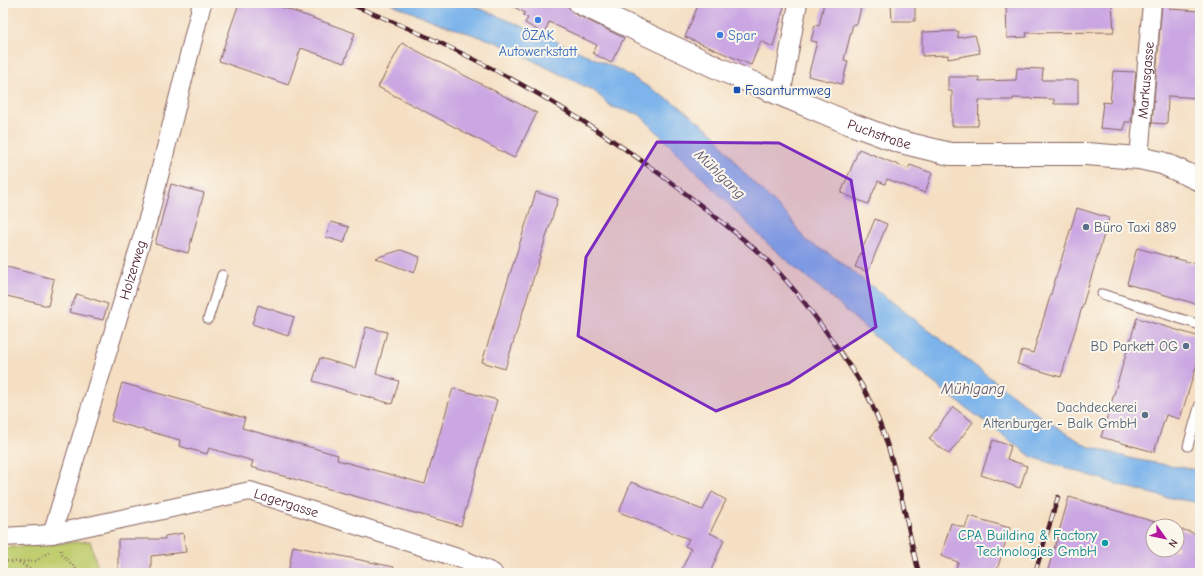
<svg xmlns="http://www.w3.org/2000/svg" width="1203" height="576" font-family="'Comic Neue',sans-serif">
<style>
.green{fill:#c0ce70;stroke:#85764e}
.water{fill:#7bb4eb;stroke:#626a8b}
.building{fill:#caa7e2}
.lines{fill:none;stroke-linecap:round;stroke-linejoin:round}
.lane-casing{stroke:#866260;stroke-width:11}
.street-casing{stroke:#866260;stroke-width:20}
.secondary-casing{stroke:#866260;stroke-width:24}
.path{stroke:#866260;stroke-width:2.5;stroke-dasharray:1 3;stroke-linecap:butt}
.lane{stroke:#fff;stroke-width:9}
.street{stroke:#fff;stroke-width:18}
.secondary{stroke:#fff;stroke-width:22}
.rail-casing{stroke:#4a1f2b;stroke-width:4.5}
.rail{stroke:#fbf7ec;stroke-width:3;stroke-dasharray:9;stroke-linecap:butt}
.marked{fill:#7b2cbf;fill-opacity:0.2;stroke:#7b2cbf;stroke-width:3;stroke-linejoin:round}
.shop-dot{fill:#3f7fe0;stroke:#fbf7ec;stroke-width:1.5}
.transit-dot{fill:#1a4fb4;stroke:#fbf7ec;stroke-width:1.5}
.service-dot{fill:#5c6f8a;stroke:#fbf7ec;stroke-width:1.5}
.culture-dot{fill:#0f9aa8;stroke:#fbf7ec;stroke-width:1.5}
.labels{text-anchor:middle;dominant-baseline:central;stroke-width:4;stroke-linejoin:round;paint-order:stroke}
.shop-label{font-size:14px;fill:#366cbe;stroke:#fbf7ec}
.street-label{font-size:14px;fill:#4a1f2b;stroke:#fbf7ec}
.transit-label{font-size:14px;fill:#164399;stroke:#fbf7ec;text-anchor:start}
.service-label{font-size:14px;fill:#4e5e75;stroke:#fbf7ec;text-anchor:end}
.culture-label{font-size:14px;fill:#0d838f;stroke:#fbf7ec;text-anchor:end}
.water-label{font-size:15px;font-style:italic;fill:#5b536e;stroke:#fbf7ec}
</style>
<rect width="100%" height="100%" fill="#fbf7ec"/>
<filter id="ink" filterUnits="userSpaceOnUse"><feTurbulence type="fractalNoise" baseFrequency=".025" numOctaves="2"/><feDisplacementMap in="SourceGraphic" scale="8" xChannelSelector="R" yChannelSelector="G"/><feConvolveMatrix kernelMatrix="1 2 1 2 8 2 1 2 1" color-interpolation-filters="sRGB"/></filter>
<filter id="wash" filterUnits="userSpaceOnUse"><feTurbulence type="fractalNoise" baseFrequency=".012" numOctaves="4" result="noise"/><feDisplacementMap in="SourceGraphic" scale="16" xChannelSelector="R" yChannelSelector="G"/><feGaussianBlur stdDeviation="0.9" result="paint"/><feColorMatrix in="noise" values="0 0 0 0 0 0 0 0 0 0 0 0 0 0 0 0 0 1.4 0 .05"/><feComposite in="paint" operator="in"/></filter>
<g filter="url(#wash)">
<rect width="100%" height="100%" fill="#f4dfc3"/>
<path class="green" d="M90 541 97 565 104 573H3V548Z"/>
<path class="water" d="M389 3H467L545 36 624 72 679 106 714 134 743 172 789 217 805 240 831 255 1044 419 1087 446 1133 459 1172 466 1200 470V503L1160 496 1120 485 1032 457 957 401 874 336 833 299 790 263 767 243 639 114 612 107 594 91 496 42 444 25Z"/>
<g id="blocks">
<g class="building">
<path d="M239 3H270L355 33 344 63 301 48 288 85 219 61Z"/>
<path d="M507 3H559L569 7 575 14 624 38 611 63 593 53 597 45 549 22 544 34 525 23 528 18 523 15 525 13Z"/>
<path d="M699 3H785L773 47 761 41 751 65 685 37Z"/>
<path d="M824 3H862L857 24H853L844 60 848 61 842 84 808 76 817 42 811 41 815 25 819 26Z"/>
<path d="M891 3H915V21H892Z"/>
<path d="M1112 3 1114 32 1026 33 1027 37 1007 38 1006 4Z"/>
<path d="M1162 3H1170V9L1200 11V98L1168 96 1167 124 1152 123Z"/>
<path d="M958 31V38L975 35 980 53 948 59V55L922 56V32Z"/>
<path d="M402 43 537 113 514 158 378 87Z"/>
<path d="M1017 68 1043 69 1042 80H1078V104H1054V99L1013 98V100H979L978 126H952V91H948V77H979V81L1016 80Z"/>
<path d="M1113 71 1136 72 1131 122H1125L1124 130 1100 128 1103 102 1110 103Z"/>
<path d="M859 149 908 169 910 165 932 173 925 193 887 179 885 184 878 181 868 204 841 193Z"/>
<path d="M171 184 204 193 188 253 155 244Z"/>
<path d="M536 192 558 199 505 369 482 362Z"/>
<path d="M1077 208 1109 218 1061 377 1017 364 1022 350 1033 353Z"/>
<path d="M875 219 887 224 868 272 855 267Z"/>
<path d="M331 222 349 227 344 243 326 237Z"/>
<path d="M1137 248 1200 265V305L1127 284Z"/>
<path d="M401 250 420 257 414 273 375 258Z"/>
<path d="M3 266 54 279 48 306 3 295Z"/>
<path d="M77 294 108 304 103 320 69 312Z"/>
<path d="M258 305 294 317 288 336 252 324Z"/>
<path d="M1137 318 1200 337V354L1180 419 1166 415 1154 452 1101 437Z"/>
<path d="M366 327 387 332 376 374 399 381 392 404 313 381 320 358 355 368Z"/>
<path d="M122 383 245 418 242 428 338 455 337 460 425 484 453 388 497 400 461 526 251 467 253 461 209 448 207 454 179 446 180 440 111 421Z"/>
<path d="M953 407 973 422 949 454 929 439Z"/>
<path d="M993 440 1011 446 1007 459 1027 466 1020 488 981 475Z"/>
<path d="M631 482 703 510 712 492 726 500 710 533 724 540 710 573H680L691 549 685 546 689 539 619 512Z"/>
<path d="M1069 497 1169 526H1153V550H1177V528L1200 535V573H1047Z"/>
<path d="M969 516 1010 528 996 573H955L958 562 941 556 951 523 965 528Z"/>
<path d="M183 533 186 552 151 556V571L118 572V539H165V536Z"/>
<path d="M293 546 394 567 393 573H288Z"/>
</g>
</g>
</g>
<g filter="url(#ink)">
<use href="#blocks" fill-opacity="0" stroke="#866260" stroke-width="1"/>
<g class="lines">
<defs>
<g id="lane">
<path d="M1102 294 1200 325"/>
<path d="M208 319 222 275"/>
<path d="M1188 446 1200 404"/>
</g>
<g id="street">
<path d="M780 93 783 85 798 3"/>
<path id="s1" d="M1139 158 1152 3"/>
<path id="s2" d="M52 534 150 212 202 3"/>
<path id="s3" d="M3 537 52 534 250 491 464 560 493 573"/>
</g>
<g id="secondary">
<path id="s4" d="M580 3 722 70 851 124 897 141 950 154H1086L1139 158 1162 163 1200 180"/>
</g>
</defs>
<use href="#lane" class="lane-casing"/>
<use href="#street" class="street-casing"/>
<use href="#secondary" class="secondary-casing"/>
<g class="path">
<path d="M61 550V553L80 573"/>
<path d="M3 561 19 562 36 561 50 551"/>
<path d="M19 562 35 573"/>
</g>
<use href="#lane" class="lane"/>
<use href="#street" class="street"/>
<use href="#secondary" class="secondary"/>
<defs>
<g id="rail">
<path d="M347 3C468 50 574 108 677 187 708 211 739 234 767 260 786 279 803 300 819 322 835 344 851 366 864 389 895 446 903 511 919 573"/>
<path d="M1035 573 1058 497"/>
</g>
</defs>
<use href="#rail" class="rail-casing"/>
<use href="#rail" class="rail"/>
</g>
</g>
<path class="marked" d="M657 142 779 143 851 180 876 327 789 383 716 411 578 336 586 257Z"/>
<g class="shop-dot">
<circle cx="538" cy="20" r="4"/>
<circle cx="720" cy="35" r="4"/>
</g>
<rect class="transit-dot" x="733" y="86" width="8" height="8" rx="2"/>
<g class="service-dot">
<circle cx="1086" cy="227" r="4"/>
<circle cx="1186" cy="346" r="4"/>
<circle cx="1145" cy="415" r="4"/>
</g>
<circle class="culture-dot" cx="1105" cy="543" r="4"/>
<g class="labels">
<g class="shop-label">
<text x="538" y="35">ÖZAK<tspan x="538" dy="16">Autowerkstatt</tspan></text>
<text x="728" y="35" text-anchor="start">Spar</text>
</g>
<g class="street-label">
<text stroke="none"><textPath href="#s1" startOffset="78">Markusgasse</textPath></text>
<text stroke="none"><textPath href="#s4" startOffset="327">Puchstraße</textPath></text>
<text stroke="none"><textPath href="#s2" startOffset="276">Holzerweg</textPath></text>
<text stroke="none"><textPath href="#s3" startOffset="290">Lagergasse</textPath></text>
</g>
<g class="transit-label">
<text x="745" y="90">Fasanturmweg</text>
</g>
<g class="service-label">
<text x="1094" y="227" text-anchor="start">Büro Taxi 889</text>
<text x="1178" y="346">BD Parkett OG</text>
<text x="1137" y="407">Dachdeckerei<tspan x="1137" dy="16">Altenburger - Balk GmbH</tspan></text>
</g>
<g class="culture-label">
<text x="1097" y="535">CPA Building &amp; Factory<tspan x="1097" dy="16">Technologies GmbH</tspan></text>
</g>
<g class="water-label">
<text transform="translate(720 174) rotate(44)">Mühlgang</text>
<text x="973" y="389">Mühlgang</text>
</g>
</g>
<rect width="1203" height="576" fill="none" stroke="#fbf7ec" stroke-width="16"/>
<g transform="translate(1165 538) rotate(123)"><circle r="19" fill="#fbf7ec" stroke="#b4a19f"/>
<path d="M0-3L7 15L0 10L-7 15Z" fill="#b5179e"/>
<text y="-6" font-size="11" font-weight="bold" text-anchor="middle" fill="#4a1f2b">N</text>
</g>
</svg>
